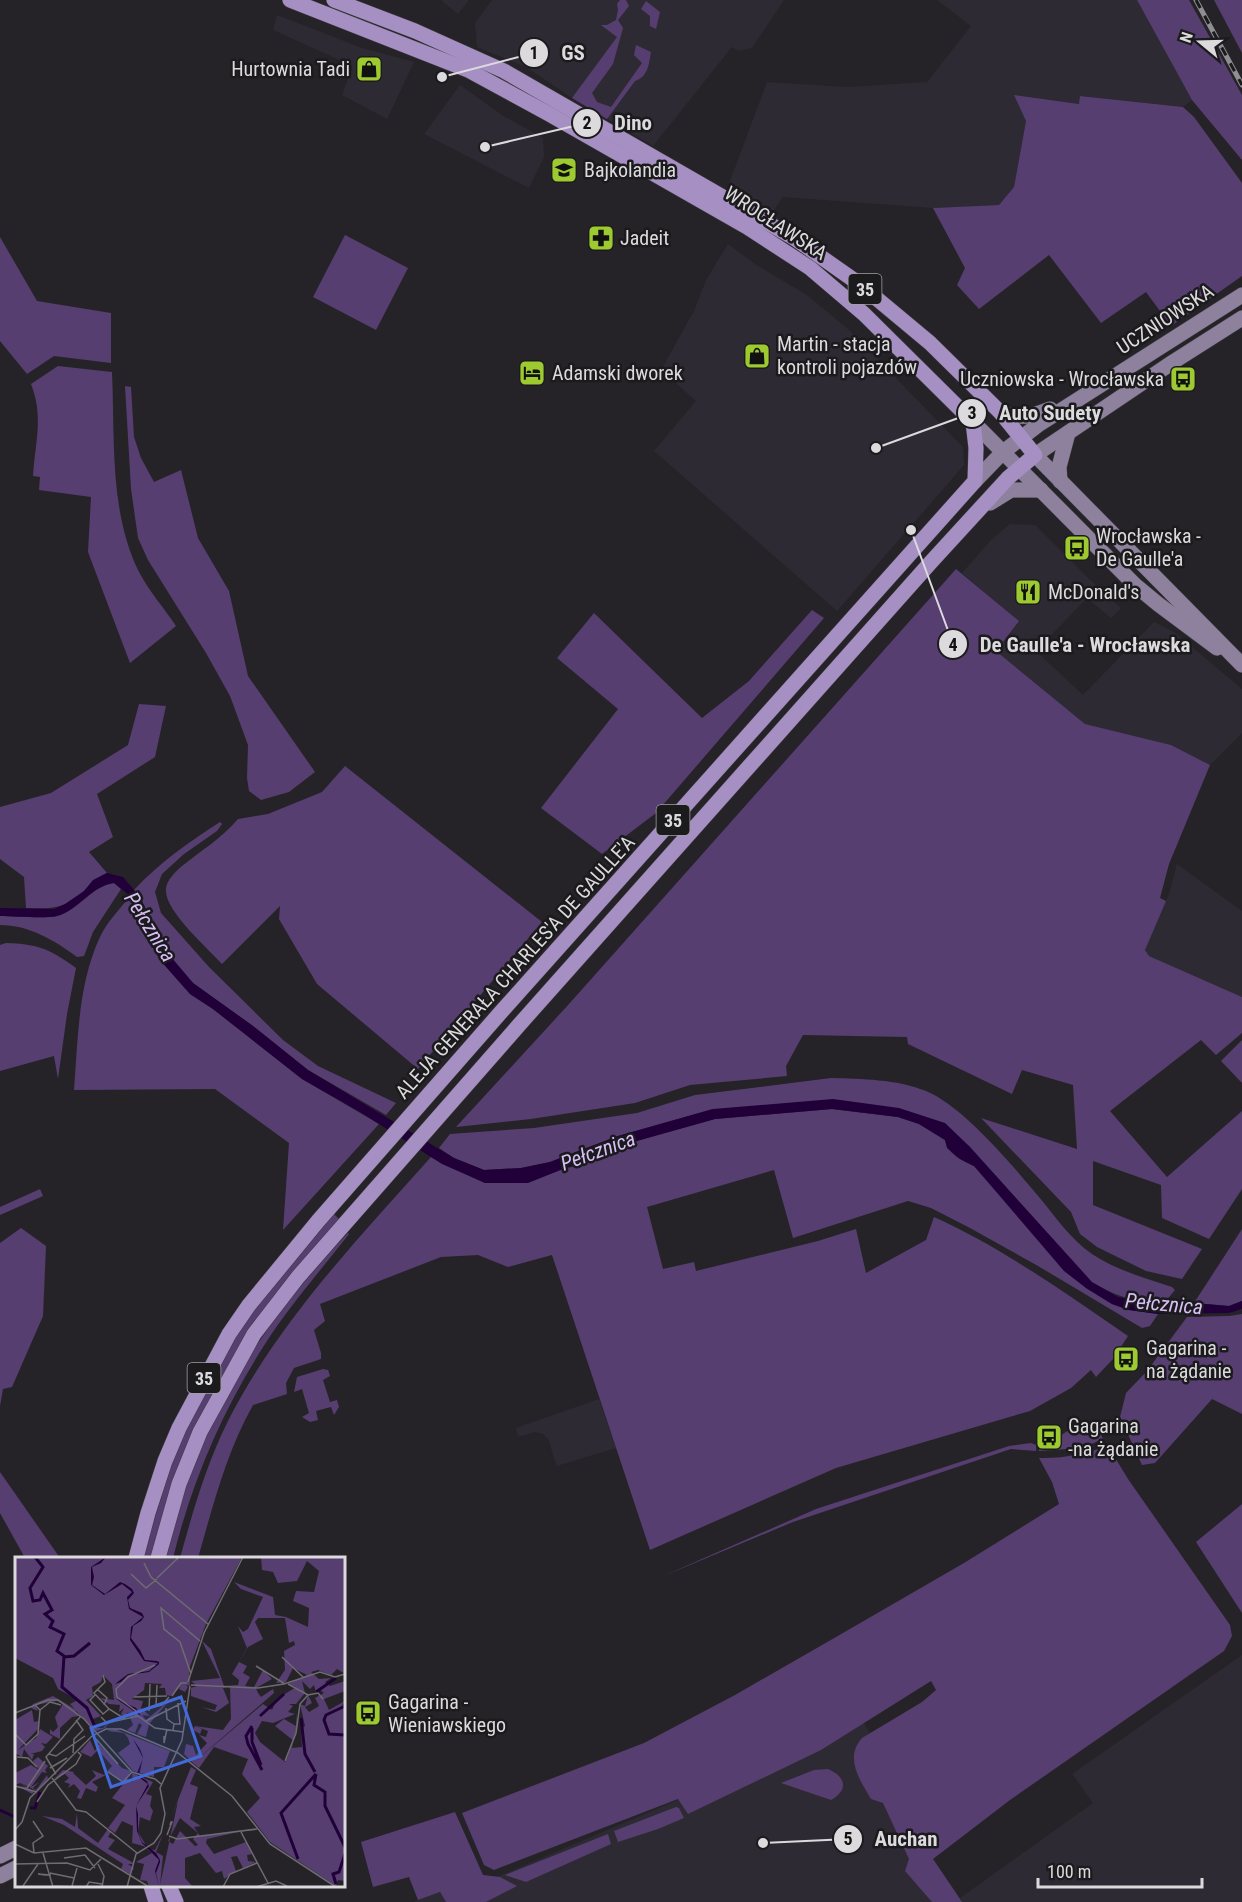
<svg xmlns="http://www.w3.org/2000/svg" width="1242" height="1902" font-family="'Roboto Condensed',sans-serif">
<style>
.built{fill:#2e2a33}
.green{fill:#563e71}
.water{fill:#21003a}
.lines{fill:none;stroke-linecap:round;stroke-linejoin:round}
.stream{stroke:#21003a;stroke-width:3}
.secondary-casing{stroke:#3f3d41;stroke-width:16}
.primary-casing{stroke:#3f3d41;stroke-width:16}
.secondary{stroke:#8e819d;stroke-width:15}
.primary{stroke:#a68fc2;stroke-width:15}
.rail-casing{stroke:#908e92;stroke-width:5}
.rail{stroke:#1b1a1d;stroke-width:3;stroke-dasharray:9;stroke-linecap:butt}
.labels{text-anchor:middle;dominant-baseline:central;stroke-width:5;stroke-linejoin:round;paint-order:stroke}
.shield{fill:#1b1a1d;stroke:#a2a0a3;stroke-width:1.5}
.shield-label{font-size:18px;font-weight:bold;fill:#dcdadd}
.poi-label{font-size:20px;fill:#dcdadd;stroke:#1b1a1d;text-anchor:start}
.street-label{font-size:20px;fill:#dcdadd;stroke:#1b1a1d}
.water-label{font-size:21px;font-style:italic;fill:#d8bff7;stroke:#1b1a1d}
.inset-river{fill:none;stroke:#21003a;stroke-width:3}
.inset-road{fill:none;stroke:#6e6c70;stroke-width:1.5}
.view{fill:#436ad9;fill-opacity:0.15;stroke:#436ad9;stroke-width:3}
.inset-edge{fill:none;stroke:#dcdadd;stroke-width:3}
.leader{fill:none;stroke:#dcdadd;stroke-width:2}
.callout-dot{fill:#dcdadd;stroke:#1b1a1d;stroke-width:2}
.mark-label{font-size:18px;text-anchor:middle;font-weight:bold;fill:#111}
.callout-label{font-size:21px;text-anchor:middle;font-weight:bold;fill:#dcdadd;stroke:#1b1a1d;stroke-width:5;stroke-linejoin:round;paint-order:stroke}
</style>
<rect width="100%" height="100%" fill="#252327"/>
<g class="built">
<path d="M441 0H469L458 14Z"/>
<path d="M492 0H784L752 48 738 51 732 47 653 146 572 98 526 67 477 47 475 23Z"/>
<path d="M937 0H1137L1192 100 1183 107 1081 96 1080 104 1014 95 1026 121 1014 187 999 205 933 208 783 197 772 213 727 189 767 82 847 87 927 82 971 26Z"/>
<path d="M277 15 362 48 414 62 387 119 342 95 353 66 273 30Z"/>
<path d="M460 85 502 115 543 138 544 157 529 188 424 134Z"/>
<path d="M728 244 755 264 807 295 849 330 963 447 964 465 837 611 654 451 696 401 661 370 694 311 706 280Z"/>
<path d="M1010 524 1035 525 1087 577 1121 608 1111 618 1087 598 1036 651 1083 695 1154 622 1174 632 1242 689V733L1210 765 1171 745 1085 724 996 651 1018 621 962 573 992 539Z"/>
<path d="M1177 864 1242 911V997L1149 956 1146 953 1145 946 1169 894Z"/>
<path d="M599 1399 616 1448 557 1466 548 1439 543 1434 535 1432 518 1437 516 1428Z"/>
<path d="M1242 1655V1902H450L485 1882 751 1769 855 1707 886 1762 925 1847 960 1898 1093 1803 1072 1774Z"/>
<path d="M440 1892 446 1902H413Z"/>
</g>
<g class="green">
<path d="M620 0H626L629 6 618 20 623 28 613 64 592 93 597 102 611 107 642 63 634 55 636 45 651 52C649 64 648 77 635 81L607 119 572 98 617 37 601 25H607L616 20 618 10 617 4Z"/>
<path d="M1137 0H1189L1242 95V160L1192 100Z"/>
<path d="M1214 0H1242V53Z"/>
<path d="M646 1 660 12 656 29 650 26V16L641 9Z"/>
<path d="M1014 95 1079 104 1080 96 1183 107 1194 117 1242 183V276L1171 326 1146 292 1101 323 1049 255 979 309 957 285 965 268 933 208 999 205 1014 187 1026 121Z"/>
<path d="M345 235 408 268 376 330 313 297Z"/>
<path d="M0 237 37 301 111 313V363L54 356 27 374 0 341Z"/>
<path d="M58 366 112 372C115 438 109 512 139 572 149 591 164 608 176 626L130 663 88 552 91 497 39 490 40 477 33 476C35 442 44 417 31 384Z"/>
<path d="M125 386 131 387 134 437 141 458 154 482 181 470 198 538 229 591 248 676 315 772 289 792 261 800 249 791 247 778 248 745 230 696 206 653 148 560 138 538 131 489Z"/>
<path d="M956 569 1019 621 996 651 1085 724 1171 745 1210 765 1169 864 1160 898 1166 901 1145 950 1149 956 1242 997V1033L1216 1055 1201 1040 1110 1111 1167 1177 1242 1111V1189L1209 1239 1162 1218 1161 1185 1093 1161V1205L1202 1249 1182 1279 1146 1271 1097 1247 1080 1234 1071 1212 981 1118 1077 1149 1073 1085 1022 1070 1012 1094 908 1044 907 1037 803 1035 786 1066 787 1076 690 1085 635 1103 531 1119 456 1127 569 1004Z"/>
<path d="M812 610 824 618 656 813 602 854 541 808 618 709 557 658 594 613 702 718 749 681Z"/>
<path d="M139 704 166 706 155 757 97 794 113 837 89 852 107 873C94 879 94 881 84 891 66 909 50 909 26 908L24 877 0 859V807L51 793 128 745Z"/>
<path d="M345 766 542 922 418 1069 317 984 279 919 280 906 222 964C208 948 163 910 166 888 167 880 176 871 182 866 202 850 222 838 238 819L268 814 322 792Z"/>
<path d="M220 822 222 824 217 831 184 854 162 874 155 892 161 913 209 967 283 1040 318 1066 396 1103 386 1115 308 1070 253 1026 193 983 166 952 134 890C160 862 189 842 220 822Z"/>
<path d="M114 883 121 889 93 932 84 956 77 957C54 940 29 925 0 925V916C15 916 44 919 57 916 79 910 91 886 114 883Z"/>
<path d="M130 896 151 944 160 960 190 994 213 1009 302 1079 379 1124 283 1230 289 1143 215 1089 74 1090C78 1039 78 984 100 937 107 922 120 909 130 896Z"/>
<path d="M6 943C38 944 50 949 76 968L67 1014 58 1079 54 1056 0 1071V945Z"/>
<path d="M1242 1040V1083L1221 1061Z"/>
<path d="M831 1078C862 1079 896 1079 926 1091 963 1106 1013 1166 1039 1197 1055 1216 1071 1240 1092 1254 1116 1270 1145 1278 1172 1287L1175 1290 1165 1302C1135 1304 1117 1296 1091 1282L969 1146 899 1108 713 1109 618 1136 550 1162 521 1168 484 1170 454 1158 439 1148 450 1134 534 1128 637 1113 695 1095Z"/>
<path d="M832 1109 898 1117 919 1124 945 1140C949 1155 961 1160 974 1166L1086 1288 1112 1304 1129 1310 1158 1314 1150 1326 1142 1328 1038 1266 970 1228 931 1208 908 1201 793 1238 774 1170 647 1207 663 1269 694 1262 696 1271 818 1241 856 1229 866 1273 926 1240 934 1217C1003 1248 1065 1293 1128 1336L1113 1359 1096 1377 1091 1370 1071 1388 1030 1411 836 1468 650 1550 552 1255 508 1267 478 1255 441 1257 320 1304 325 1321 314 1330 321 1353V1359L294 1368 286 1383 287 1394 253 1405C226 1453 213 1506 198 1558H180C193 1511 206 1465 228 1421 279 1321 357 1240 431 1157L485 1183 572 1167 626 1144 715 1119Z"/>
<path d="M40 1189 43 1196 0 1215V1207Z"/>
<path d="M334 1214 340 1220 243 1342 218 1383 183 1456 152 1558H142L178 1445 234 1339 254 1310Z"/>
<path d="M21 1228 46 1246 43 1316 12 1387 3 1389 0 1406V1243Z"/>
<path d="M1242 1229V1301L1229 1306 1194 1303Z"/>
<path d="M348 1233 349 1234C321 1270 290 1305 265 1344 222 1411 192 1481 173 1558H165C174 1526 182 1494 194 1463 228 1376 284 1300 348 1233Z"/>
<path d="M1242 1314V1414L1212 1399 1155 1463 1142 1465 1120 1417 1126 1393 1147 1371 1187 1317 1229 1316Z"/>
<path d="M323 1369 328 1370 330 1376 323 1380 330 1402 337 1400 339 1407 334 1415 331 1407 316 1411 318 1420 310 1422 302 1417 309 1413 302 1389 294 1392 297 1377Z"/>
<path d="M1081 1422 1096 1425 1103 1439 1082 1448 1039 1451V1444L1060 1436Z"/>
<path d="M1031 1443 1036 1445V1451L1011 1449 793 1522 661 1577 816 1509 1009 1446Z"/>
<path d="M1108 1446 1128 1479 1230 1625 1232 1636 1224 1651 1010 1800 933 1859 962 1902H932L905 1871 909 1859 883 1803 871 1799C860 1780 844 1758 862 1738L922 1702 936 1690 931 1681 821 1750 688 1814 678 1799 494 1870 484 1865 462 1813 644 1743 735 1695 836 1637 964 1563 1059 1504 1052 1482 1039 1458C1063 1459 1086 1453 1108 1446Z"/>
<path d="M0 1472 60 1558H25L0 1513Z"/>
<path d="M1242 1504V1613L1196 1542Z"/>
<path d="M828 1769C846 1777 849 1790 831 1800L781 1783 814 1770Z"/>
<path d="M676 1807 679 1808 684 1818 658 1829 618 1842 614 1831Z"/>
<path d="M455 1812 483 1875 500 1877 517 1886 486 1902H446L440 1892 418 1900 409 1877 373 1887 361 1842Z"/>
<path d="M608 1834 611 1844 526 1882 505 1875Z"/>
</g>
<path class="water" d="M107 873 123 877 140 897 166 951 193 983 253 1026 308 1070 454 1158 484 1170 521 1168 550 1162 618 1136 713 1109 833 1099 899 1108 945 1123 969 1146 1092 1282 1118 1297 1150 1303H1194L1229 1306 1242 1301V1309L1229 1313 1158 1314 1129 1310 1112 1304 1086 1288 1064 1271 974 1166 960 1159 947 1148 945 1140 919 1124 898 1117 832 1109 715 1119 626 1144 528 1183H485L442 1164 360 1112 302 1079 213 1009 190 994 160 960 151 944 130 896 114 883C91 886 79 910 57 916 44 919 15 916 0 916V908L54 909 65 904 84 891 93 880Z"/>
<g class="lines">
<path class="stream" d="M0 1810 15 1817"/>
<defs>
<g id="secondary">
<path d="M1242 318 1173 362 1035 455 1242 665"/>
<path d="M1001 413C1024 418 1028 418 1050 409"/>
<path d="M973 422 1135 585 1158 604 1217 648"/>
<path d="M975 481 1003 452 1038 425 1242 295"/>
<path d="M1060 481 1059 467 1068 433"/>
<path d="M990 503 1011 490H1041"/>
<path d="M0 1856 16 1848"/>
<path d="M0 1876 16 1868"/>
</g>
<g id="primary">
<path d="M136 1558 148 1513 165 1461 179 1428 229 1334 249 1305 318 1221 501 1012 975 481 976 448 973 422 864 314 810 268 747 227 549 114 468 70 290 0"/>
<path d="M158 1558 179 1484 200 1432 254 1334 298 1277 519 1025 931 562 1008 478 1035 455 1001 413 930 343 858 283 794 238 504 71 415 31 334 0"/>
<path d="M151 1886 156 1902"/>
<path d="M169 1886 176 1902"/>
</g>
</defs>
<use href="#secondary" class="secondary-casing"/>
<use href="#primary" class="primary-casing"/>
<use href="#secondary" class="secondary"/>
<use href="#primary" class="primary"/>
<defs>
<path id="rail" d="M1196 0 1242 85"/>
</defs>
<use href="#rail" class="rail-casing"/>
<use href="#rail" class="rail"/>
</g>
<defs>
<symbol id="shop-square" viewBox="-11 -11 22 22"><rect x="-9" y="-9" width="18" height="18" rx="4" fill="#9dca30" stroke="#1b1a1d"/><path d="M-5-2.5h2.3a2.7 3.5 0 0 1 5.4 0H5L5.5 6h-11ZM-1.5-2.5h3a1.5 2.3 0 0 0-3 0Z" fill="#111"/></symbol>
<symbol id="school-square" viewBox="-11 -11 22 22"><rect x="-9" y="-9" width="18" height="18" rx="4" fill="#9dca30" stroke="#1b1a1d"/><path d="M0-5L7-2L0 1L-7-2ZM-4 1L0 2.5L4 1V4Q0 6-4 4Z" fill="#111"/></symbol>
<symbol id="pharmacy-square" viewBox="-11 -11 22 22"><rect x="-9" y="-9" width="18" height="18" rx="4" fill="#9dca30" stroke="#1b1a1d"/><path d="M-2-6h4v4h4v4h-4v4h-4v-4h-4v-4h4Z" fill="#111"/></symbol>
<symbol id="hotel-square" viewBox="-11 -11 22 22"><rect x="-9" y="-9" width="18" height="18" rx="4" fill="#9dca30" stroke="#1b1a1d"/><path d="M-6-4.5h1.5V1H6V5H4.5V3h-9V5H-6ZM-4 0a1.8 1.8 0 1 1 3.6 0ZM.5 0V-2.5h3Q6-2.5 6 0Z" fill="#111"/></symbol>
<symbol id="bus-square" viewBox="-11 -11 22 22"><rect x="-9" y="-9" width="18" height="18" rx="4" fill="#9dca30" stroke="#1b1a1d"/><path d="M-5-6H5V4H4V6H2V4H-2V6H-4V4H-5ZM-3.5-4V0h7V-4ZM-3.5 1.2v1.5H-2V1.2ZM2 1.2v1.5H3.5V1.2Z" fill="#111"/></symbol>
<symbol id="restaurant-square" viewBox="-11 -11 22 22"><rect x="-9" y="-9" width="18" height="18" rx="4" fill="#9dca30" stroke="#1b1a1d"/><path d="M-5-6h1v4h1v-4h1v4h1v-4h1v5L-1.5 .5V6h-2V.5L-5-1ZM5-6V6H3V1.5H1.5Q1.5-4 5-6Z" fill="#111"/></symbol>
</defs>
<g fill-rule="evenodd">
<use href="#shop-square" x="354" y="54" width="30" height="30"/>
<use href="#school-square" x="549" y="155" width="30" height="30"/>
<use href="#pharmacy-square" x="586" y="223" width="30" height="30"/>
<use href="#shop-square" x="742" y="341" width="30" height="30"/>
<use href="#hotel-square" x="517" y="358" width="30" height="30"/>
<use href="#bus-square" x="1168" y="364" width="30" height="30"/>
<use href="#bus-square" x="1062" y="533" width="30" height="30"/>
<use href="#restaurant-square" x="1013" y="577" width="30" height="30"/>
<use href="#bus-square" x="1111" y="1344" width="30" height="30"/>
<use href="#bus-square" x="1034" y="1422" width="30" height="30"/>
<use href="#bus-square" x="353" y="1698" width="30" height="30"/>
</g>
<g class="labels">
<g class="shield">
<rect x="848.5" y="274" width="33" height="30" rx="4.5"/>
<rect x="656.5" y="805" width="33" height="30" rx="4.5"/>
<rect x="187.5" y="1363" width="33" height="30" rx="4.5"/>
</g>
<g class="shield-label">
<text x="865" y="289">35</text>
<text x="673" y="820">35</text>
<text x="204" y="1378">35</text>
</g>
<g class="poi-label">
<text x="350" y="69" text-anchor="end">Hurtownia Tadi</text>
<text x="584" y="170">Bajkolandia</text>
<text x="620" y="238">Jadeit</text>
<text x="777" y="344">Martin - stacja<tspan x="777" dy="23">kontroli pojazdów</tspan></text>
<text x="552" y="373">Adamski dworek</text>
<text x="1164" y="379" text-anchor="end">Uczniowska - Wrocławska</text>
<text x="1096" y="536">Wrocławska -<tspan x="1096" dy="23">De Gaulle'a</tspan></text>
<text x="1048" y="592">McDonald's</text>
<text x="1146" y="1348">Gagarina -<tspan x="1146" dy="23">na żądanie</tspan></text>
<text x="1068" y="1426">Gagarina<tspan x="1068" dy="23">-na żądanie</tspan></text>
<text x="388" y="1702">Gagarina -<tspan x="388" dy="23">Wieniawskiego</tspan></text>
</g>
<g class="street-label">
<text transform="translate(776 223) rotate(33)">WROCŁAWSKA</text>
<text transform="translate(1165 319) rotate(-33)">UCZNIOWSKA</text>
<text transform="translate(515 967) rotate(-48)">ALEJA GENERAŁA CHARLES'A DE GAULLE'A</text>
</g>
<g class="water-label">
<text transform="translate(150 927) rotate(58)">Pełcznica</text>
<text transform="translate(598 1151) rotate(-20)">Pełcznica</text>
<text transform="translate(1164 1304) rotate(5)">Pełcznica</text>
</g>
</g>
<g transform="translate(15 1557)">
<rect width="330" height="330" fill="#252327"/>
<path d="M0 0 165 2 227 0 191 67 174 112 175 129 168 127 171 128 173 130 170 135 164 132 166 129 156 139 151 138 150 131H144L147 127 130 126 129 133 117 142 128 144 126 151 135 159 127 158 131 163 155 143 134 167 131 180 122 177 127 168 124 166 120 176 112 173 118 168 113 155 110 161 106 157 109 151 104 155 105 148 94 147 85 141 99 143 97 127 88 118 86 125 77 130 78 139 71 143 86 159 78 162 79 171H88L96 163 90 171 81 174 60 153 64 159 57 160 45 171V182L35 177V172L38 175 43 170 40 160 48 147 42 144 20 148 23 154 16 151 18 147 38 139 60 152 55 147 63 143 43 132 38 121 0 101ZM246 0H330V117L319 110 322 112 316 118 303 113 296 115 304 122 316 121 310 125 315 129 330 124V134L309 142 314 153 330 144 327 148 330 149V324L323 323 321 329 255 285 232 255 245 241 227 217 233 202 199 190 184 211 178 206 248 147 257 153 262 142 281 130 273 127 292 118 278 111 271 125 261 126 270 113 269 94 280 88 279 84 274 86 270 61H243L240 65 248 82 233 90 224 105 232 109 228 116 235 120 230 129 239 130 248 113 257 122 241 131 243 136 246 140 258 132 259 136 178 206 169 197 171 187 178 189 181 198 192 186 184 178 191 180 193 174 180 169 187 172 185 177 178 173 180 169 208 173 216 162 215 130 208 131 214 146 201 155 186 150 200 153 202 148 176 139V131L182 129 176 124 205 121 187 84 196 92 209 129 223 128 224 123 217 117 232 91 223 69 228 75 233 72 248 40 226 32 219 25 258 40 260 58 271 60 293 70 294 51 278 44 281 34 299 35 304 14 292 4 282 24 263 26 258 15 247 13ZM287 124 295 132 299 128 301 136 304 132 309 136 300 141 304 149 294 155 290 150 297 146 293 138 290 149 285 147 290 169 286 172 287 190 277 191 282 170 281 155V169L269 162 260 169 279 184 270 205 245 185 240 176 247 164 258 166 280 157 273 155 278 149 274 147H281L290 136ZM17 153 19 165 24 164 23 172 3 193 21 181 25 172 38 180 31 187 26 186 30 190 27 194 15 197H19L17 203 9 192 7 200 0 196V163ZM100 172 155 194 149 210H139V220L118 214 103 196 115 187 113 181 109 176 92 174ZM75 183 80 194 84 187 107 211 116 214 112 222 118 225 117 216 138 225 131 237 137 239 135 249 138 254 135 264 125 260 123 275 132 290 117 286 118 269 107 264 100 276 93 271 110 248 97 241 109 226 93 215 89 219 77 225 83 230 81 235 71 231 66 242 62 241 65 234 59 227 53 231 55 227 49 225 54 221 50 217 39 222 48 213 59 215 67 207 58 216 71 228 81 219 77 213 89 218 97 209 83 193 76 200 65 195ZM23 200 33 209 30 213 32 216 27 215 16 230 24 225 18 231 21 233 32 218 33 222 22 234 6 226 19 235 17 237 3 229 11 230 5 226 0 228V216L16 208 24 213 18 204ZM176 210 181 213 175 227 183 230 175 262 186 269 179 270 185 279 223 275 192 282 191 286 199 297 231 285 237 297 232 298 233 304 241 305 228 311 222 299 216 300 221 314 209 322 207 314 201 316 185 296 170 301V321L178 330H134L132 324 125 323 129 307 121 305 137 296 132 292 140 293 148 277 141 295 148 299 145 328 163 244 157 258ZM165 261 183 276 178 282 183 288 180 289 165 274 158 287 153 284ZM62 256 63 271 83 286 93 272 96 275 93 280 100 283 93 292 117 305 119 307H113L119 311 115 317 106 312 108 307 49 268 27 259 47 262 60 270Z" fill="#563e71" fill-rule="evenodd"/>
<path d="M91 0 86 6 77 10 79 20 77 28 90 37 105 25 110 27 117 32 119 36 113 43 115 51 127 56 129 60 126 64 118 69 116 81 125 93 130 103 142 104 144 105V107L134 115 113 118 106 125 100 127 99 134 100 141 121 151 126 159 118 182 125 192 128 200 124 219 132 224 134 229 121 249 123 257V275L127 285 141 296 145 303V305L141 316 144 330 140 314 144 303 127 286 122 274 121 249 133 227 125 221 122 216 128 201 118 182 126 159 100 141 99 134 100 127 113 117 134 114 143 106 129 104 115 83 116 70 128 60 114 52 112 40 117 35 107 27 89 38 76 28V10Z" fill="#21003a"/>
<path class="inset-river" d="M20 0 28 10 15 31 18 44 25 43 28 36 37 53 30 57 38 64 35 70 49 77 42 94 49 99 47 130 72 151 80 170M49 100 59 99 75 86M301 135 321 121M330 149 311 158 309 163 314 177 330 178M245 159 269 137M286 161 290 197 300 215M237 169 231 179 233 187 247 213M237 171V185L246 208M301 217 299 228 310 235V249L330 290M15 251H20L25 235M283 302 266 256 301 217M321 327 318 317 324 315 330 297"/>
<path class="inset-road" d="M129 6 136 20 193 67M116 17 131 31 142 22M142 21 163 1M267 100 288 120M241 109 270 127M176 117 165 85 149 72 146 51 185 84M88 118 90 125 79 136 94 152 110 162M173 125 189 76 228 0M273 127 293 138M176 128 243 131 269 127 305 115 320 120 330 117M82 132 92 141 89 148M80 138 75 143 88 157 94 152M157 139 166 126H172M119 140 152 139M141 149 142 128M135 151 147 148 154 140M151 151 152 162 159 167M25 153 35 145 46 148M134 154 135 127M0 156 33 143H43L69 162 117 215 140 222 146 227M121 159V154L102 140 101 132 113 120 140 108M86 160 92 166 123 159 140 171 168 175M131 164 171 144M158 173 159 167H165L163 146M0 177 11 188 23 177 25 153 20 148M149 179V186L152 172M81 182 103 207M58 196 59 182 68 173 61 163M34 197 41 199 70 179M2 200 13 201 22 210M270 204 281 176 285 147 293 138 303 136 308 142M35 211 52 201M93 215 108 225 117 215M41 217 31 200 66 159M37 221 61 253 71 255 122 296M0 229 22 235M12 231 30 204M22 245 33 228 61 207 66 198 63 195M18 264 28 279 18 286 19 296M0 273 7 265 15 241 77 179 91 172H106L163 196 217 239 255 287 321 330M226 275 253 326M152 278 157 265H156L155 268M154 279 162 282 242 272M0 287 19 296 71 291 134 330M28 296 38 330M49 301 70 298 80 311M0 307 52 306 75 313 86 302M83 307 89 319 87 330M35 316 59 321M30 318 23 317 36 318M8 329 23 307M38 329 59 330M57 329 62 311M71 330 74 325 87 327M112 330 121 297 139 286 146 276 150 257 145 231 167 183 175 129M208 330 215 317 242 306M241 330 261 324 272 329"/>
<path class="view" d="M166 140 186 199 96 230 76 171Z"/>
<rect width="330" height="330" class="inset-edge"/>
</g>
<path class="leader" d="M442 77L534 53M485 147L587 123M876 448L972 413M911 530L953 644M763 1843L848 1839"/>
<g class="callout-dot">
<circle cx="442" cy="77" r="6"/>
<circle cx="485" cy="147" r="6"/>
<circle cx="876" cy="448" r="6"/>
<circle cx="911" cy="530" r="6"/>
<circle cx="763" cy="1843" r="6"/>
<circle cx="534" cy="53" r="15"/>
<circle cx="587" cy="123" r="15"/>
<circle cx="972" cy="413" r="15"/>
<circle cx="953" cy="644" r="15"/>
<circle cx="848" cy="1839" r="15"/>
</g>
<g class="mark-label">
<text x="534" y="59">1</text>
<text x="587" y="129">2</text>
<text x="972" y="419">3</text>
<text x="953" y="651">4</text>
<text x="848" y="1845">5</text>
</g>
<g class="callout-label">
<text x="573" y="60">GS</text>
<text x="633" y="130">Dino</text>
<text x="1050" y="420">Auto Sudety</text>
<text x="1085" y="652">De Gaulle'a - Wrocławska</text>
<text x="906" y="1846">Auchan</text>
</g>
<g transform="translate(1200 42) rotate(289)" stroke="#1b1a1d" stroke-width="4.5" paint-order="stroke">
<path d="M0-4.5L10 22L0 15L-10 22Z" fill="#dcdadd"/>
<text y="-9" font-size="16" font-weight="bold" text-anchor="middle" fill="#dcdadd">N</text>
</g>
<path d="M1038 1878v9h164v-9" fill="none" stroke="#dcdadd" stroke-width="3"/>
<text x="1047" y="1878" font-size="18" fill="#dcdadd" stroke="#1b1a1d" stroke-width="4.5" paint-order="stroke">100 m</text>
</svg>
